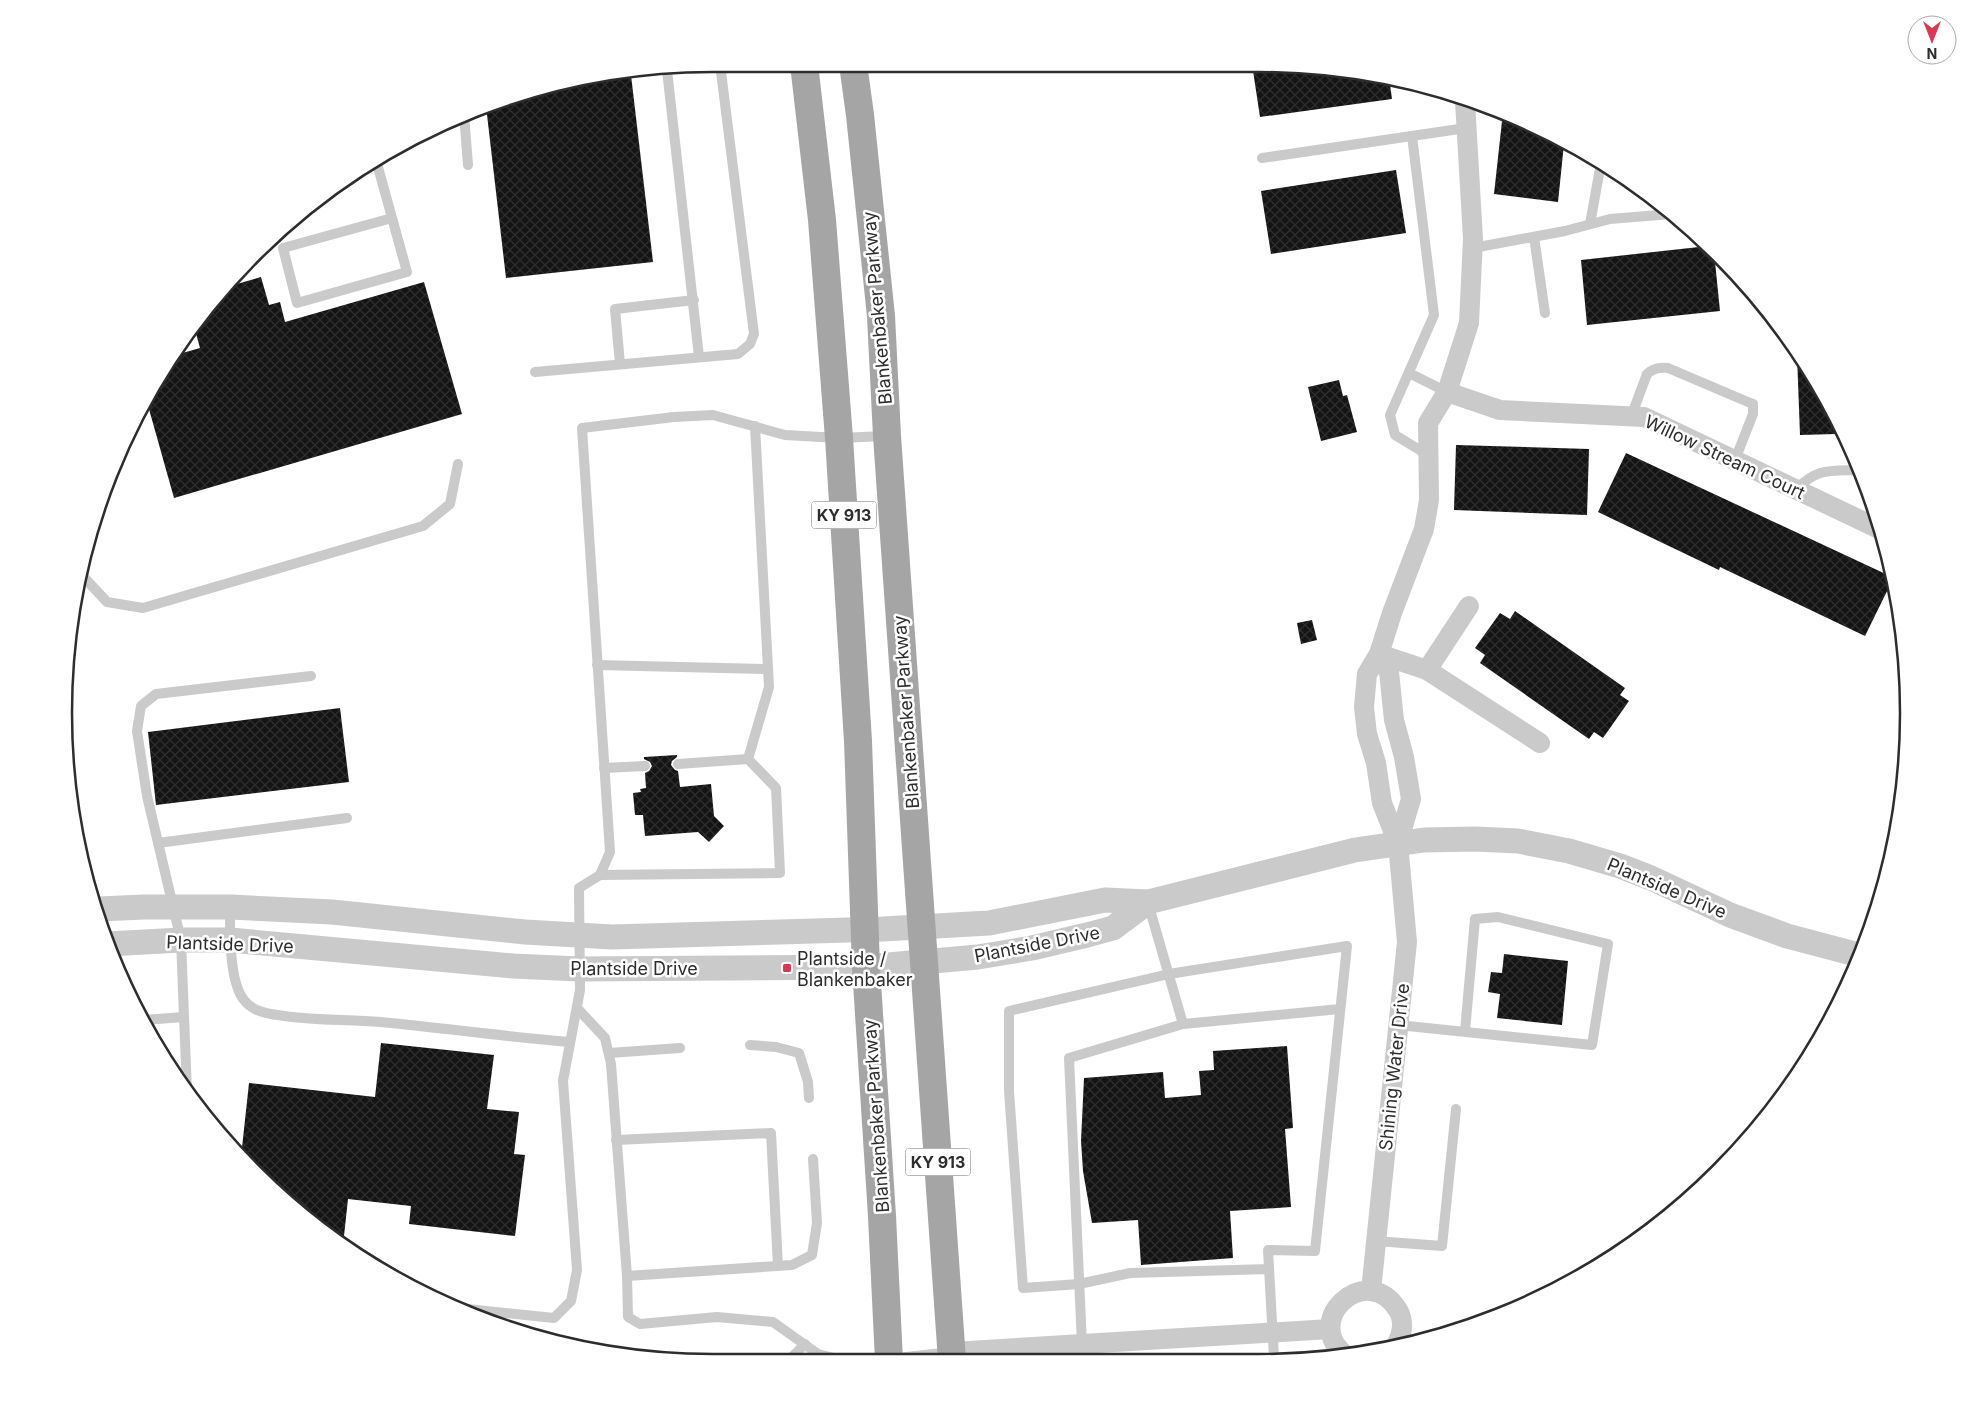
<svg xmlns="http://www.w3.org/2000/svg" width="1972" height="1427" font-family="Inter,sans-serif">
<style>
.building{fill:url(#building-cross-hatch)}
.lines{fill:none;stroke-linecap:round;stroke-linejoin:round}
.service{stroke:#cacaca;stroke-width:10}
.minor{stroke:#cacaca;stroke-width:20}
.tertiary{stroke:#cacaca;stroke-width:25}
.primary{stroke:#a5a5a5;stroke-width:28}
.poi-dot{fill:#db3853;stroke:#fff;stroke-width:2}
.labels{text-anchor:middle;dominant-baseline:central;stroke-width:5;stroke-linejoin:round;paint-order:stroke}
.shield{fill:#fff;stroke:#6c6c6c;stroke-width:1}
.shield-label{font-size:16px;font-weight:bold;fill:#2d2d2d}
.street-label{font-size:18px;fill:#2d2d2d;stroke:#fff}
.poi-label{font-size:18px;fill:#2d2d2d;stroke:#fff;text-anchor:start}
.rim{fill:none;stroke:#2d2d2d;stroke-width:2.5}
</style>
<defs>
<pattern id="building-cross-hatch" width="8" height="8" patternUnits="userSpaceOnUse" patternTransform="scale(1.25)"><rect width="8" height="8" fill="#141414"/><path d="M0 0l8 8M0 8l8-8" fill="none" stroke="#2e2e2e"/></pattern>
</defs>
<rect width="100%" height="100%" fill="#fff"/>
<g class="building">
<path d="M1252 64 1386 76 1389 77 1392 99 1260 117Z"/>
<path d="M631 75 653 262 506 278 486 106 545 86Z"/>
<path d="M1503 112 1555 137 1554 143 1564 144 1558 202 1494 194Z"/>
<path d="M1396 170 1406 233 1271 254 1261 191Z"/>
<path d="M1708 246 1714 252 1720 311 1587 325 1581 260Z"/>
<path d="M261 277 269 305 280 302 285 322 424 282 462 414 174 498 147 402 179 354 200 348 195 330 223 288Z"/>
<path d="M1797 355 1821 389 1836 421V434L1800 435Z"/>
<path d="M1339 380 1343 396 1347 395 1357 432 1321 441 1308 387Z"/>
<path d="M1456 445 1589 449 1587 515 1454 510Z"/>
<path d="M1626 453 1890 576 1892 581 1865 636 1720 567 1719 570 1598 512Z"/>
<path d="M1515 611 1625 688 1620 695 1629 701 1603 738 1594 732 1589 739 1480 663 1485 655 1475 648 1500 613 1510 619Z"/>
<path d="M1312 620 1317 640 1301 644 1297 623Z"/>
<path d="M340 708 349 782 156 805 148 732Z"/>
<path d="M677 755V757L672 761 671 765 675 770 678 771 680 787 711 784 714 816 724 826 709 842 698 832 645 836 643 815H635L633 793 641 792 640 789 646 788 645 773 649 771 652 766 650 762 644 759V757Z"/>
<path d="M1504 954 1568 961 1562 1025 1497 1018 1500 994 1488 992 1491 972 1502 973Z"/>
<path d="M381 1043 494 1055 487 1109 519 1112 514 1154 525 1155 515 1236 409 1224 411 1206 348 1199 343 1245 318 1229 241 1157 249 1083 375 1097Z"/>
<path d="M1287 1046 1293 1128 1285 1129 1291 1207 1230 1211 1233 1258 1141 1265 1138 1220 1092 1223 1083 1171 1081 1141 1084 1078 1163 1072 1165 1098 1201 1095 1199 1071 1214 1070 1213 1051Z"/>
</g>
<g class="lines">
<g class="service">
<path d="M667 70 699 357"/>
<path d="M464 114 468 165"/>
<path d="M1412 136 1434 315 1390 415 1395 435 1428 455"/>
<path d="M1262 158 1466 128"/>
<path d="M376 160 407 272 297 303 283 248 392 218"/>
<path d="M1590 224 1601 163"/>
<path d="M1534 237 1545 313"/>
<path d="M1473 248 1565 231 1610 219 1671 214"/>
<path d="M620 364 615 309 694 300"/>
<path d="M535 372 738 354 750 344 754 334 720 64"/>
<path d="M1409 373 1447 392"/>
<path d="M1631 417 1647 374C1653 368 1660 367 1668 368L1748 402 1753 404V414L1735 460"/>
<path d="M1796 489C1818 468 1828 471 1858 470"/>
<path d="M80 573 107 602 143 608 423 526 450 504 458 464"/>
<path d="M597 665 768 669"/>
<path d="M678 764 748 759"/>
<path d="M604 768 645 766"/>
<path d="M158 843 347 818"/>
<path d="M600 875 780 873 776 788 748 759 769 687 755 426"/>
<path d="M230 907C230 931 229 982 244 1000 251 1009 260 1012 271 1014 307 1021 344 1019 381 1022 444 1028 507 1037 570 1042"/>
<path d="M577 1008 605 1038 611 1064 627 1276 628 1317 640 1324 717 1317 773 1322 818 1354 842 1360 889 1359 951 1352"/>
<path d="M144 1020 184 1017"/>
<path d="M1183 1024 1340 1009"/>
<path d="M1398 1025 1592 1045 1608 944 1498 917 1475 919 1465 1031"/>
<path d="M750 1045 776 1047 799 1053 808 1082 809 1098"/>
<path d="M609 1053 680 1048"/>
<path d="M187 1092 181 940 147 796 137 731 141 706 156 694 311 676"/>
<path d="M616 1140 771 1133 778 1266"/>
<path d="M1376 1241 1442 1246 1456 1109"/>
<path d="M1269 1269 1130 1273 1079 1284 1023 1288 1009 1091V1011L1169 974 1347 946 1315 1251 1268 1250 1274 1358"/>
<path d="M627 1276 792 1265 812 1255 817 1223 813 1159"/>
<path d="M458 1308 554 1318 571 1301 577 1270 563 1081 580 990 579 888 600 875 610 852 582 428 674 417 713 415 785 435 839 438 886 436"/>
<path d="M1082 1344 1069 1058 1183 1024 1148 903"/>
<path d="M1091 1344 1092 1359"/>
<path d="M788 1361 805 1344"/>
</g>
<g class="minor">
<path d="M1447 392 1500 410 1644 417 1879 529"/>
<path d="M1379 654 1389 672 1394 720 1404 757 1411 799 1398 843"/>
<path d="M1379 654 1427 670 1469 606"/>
<path d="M1427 670 1540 743"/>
<path d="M1371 1291 1407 942 1398 843 1382 803 1376 763 1367 734 1364 707 1367 674 1379 654 1392 613 1424 529 1429 500 1428 423 1447 392 1469 323 1473 239 1465 101"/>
<path d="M952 1352 1330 1329"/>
<path d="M1348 1357C1298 1322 1367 1259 1398 1310 1404 1320 1403 1333 1397 1343"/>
</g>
<g class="tertiary">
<path d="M99 909 144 907H230L332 912 525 932 612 937 883 929 989 923 1105 900 1148 902 1355 850 1424 840 1475 839 1518 841 1569 851 1620 866 1651 878 1730 915 1787 936 1859 955"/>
<path d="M108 944 181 940H230L513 966 579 969 866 967 978 957 1032 948 1087 935 1113 928 1148 902"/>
</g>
<g class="primary">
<path d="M804 64 822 220 839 438 858 741 866 967 882 1216 889 1361"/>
<path d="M853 64 860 115 881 316 887 436 952 1360"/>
</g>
</g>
<rect class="poi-dot" x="782" y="963" width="10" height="10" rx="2.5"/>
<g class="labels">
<g class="shield">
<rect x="811.5" y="501.5" width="65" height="27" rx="4"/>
<rect x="905.5" y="1148.5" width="65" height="27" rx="4"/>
</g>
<g class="shield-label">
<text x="844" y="515">KY 913</text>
<text x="938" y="1162">KY 913</text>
</g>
<g class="street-label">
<text transform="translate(877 308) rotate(-95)">Blankenbaker Parkway</text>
<text transform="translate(1725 457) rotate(25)">Willow Stream Court</text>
<text transform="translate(906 712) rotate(-94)">Blankenbaker Parkway</text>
<text transform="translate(1667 888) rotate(23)">Plantside Drive</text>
<text transform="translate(230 944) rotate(2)">Plantside Drive</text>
<text transform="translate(1037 944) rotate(-11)">Plantside Drive</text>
<text x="634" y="968">Plantside Drive</text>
<text transform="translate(1394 1067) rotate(-84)">Shining Water Drive</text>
<text transform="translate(876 1116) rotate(-94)">Blankenbaker Parkway</text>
</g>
<g class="poi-label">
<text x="797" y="958">Plantside /<tspan x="797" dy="21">Blankenbaker</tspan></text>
</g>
</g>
<path d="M0 0H1972V1427H0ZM713 72H1259A641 641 0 0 1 1900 713V713A641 641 0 0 1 1259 1354H713A641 641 0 0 1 72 713V713A641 641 0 0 1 713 72Z" fill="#fff" fill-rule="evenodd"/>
<path class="rim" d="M713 72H1259A641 641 0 0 1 1900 713V713A641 641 0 0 1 1259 1354H713A641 641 0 0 1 72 713V713A641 641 0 0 1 713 72Z"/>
<g transform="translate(1932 40) rotate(180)"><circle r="24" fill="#ffffff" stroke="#ababab"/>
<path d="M0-4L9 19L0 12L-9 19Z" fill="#db3853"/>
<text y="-8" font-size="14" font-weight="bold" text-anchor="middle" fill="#2d2d2d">N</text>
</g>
</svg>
